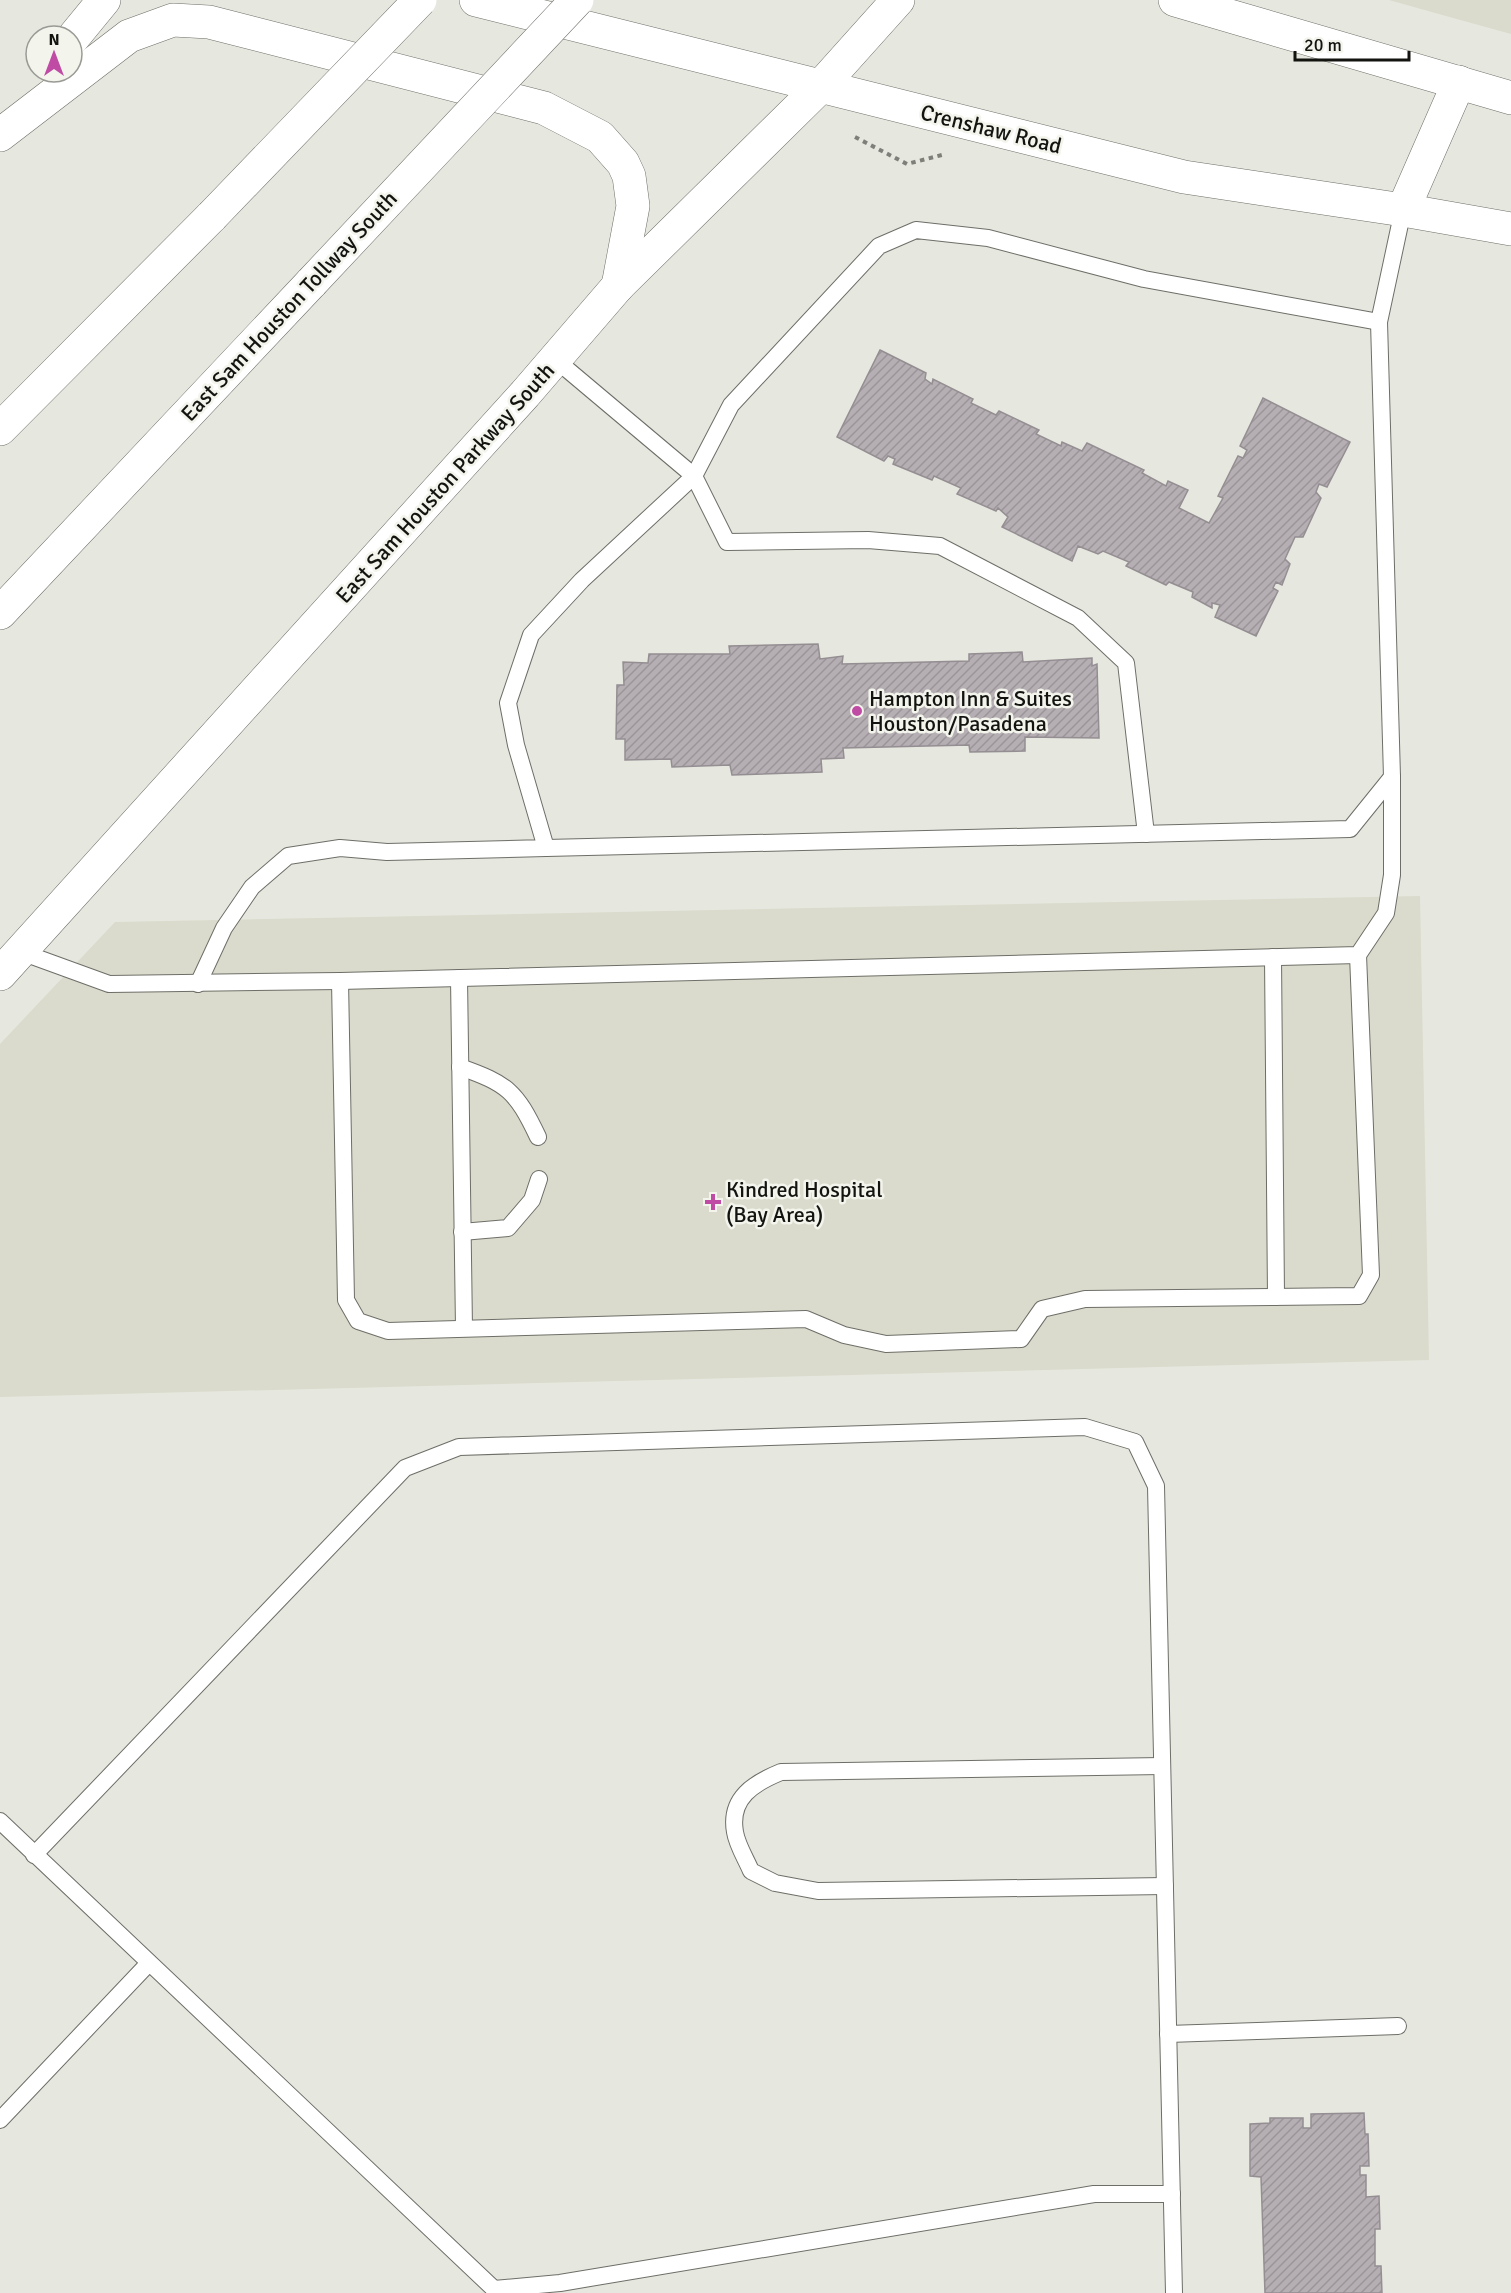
<svg xmlns="http://www.w3.org/2000/svg" width="1511" height="2293" font-family="Signika,sans-serif">
<style>
.built{fill:#dadbcc}
.building{fill:url(#building-hatch);stroke:#948e92;stroke-width:1.5}
.lines{fill:none;stroke-linecap:round;stroke-linejoin:round}
.lane-casing{stroke:#6e6e68;stroke-width:18}
.secondary-casing{stroke:#6e6e68;stroke-width:34}
.highway-casing{stroke:#6e6e68;stroke-width:34}
.path{stroke:#7f7f7a;stroke-width:4;stroke-dasharray:4.5 4.5;stroke-linecap:butt}
.lane{stroke:#fff;stroke-width:16}
.secondary{stroke:#fff;stroke-width:33}
.highway{stroke:#fff;stroke-width:33}
.highway-bridge-casing{stroke:#6e6e68;stroke-width:34;stroke-linecap:butt}
.highway-bridge{stroke:#fff;stroke-width:33}
.poi-dot{fill:#bf4ba5;stroke:#f3f4ec;stroke-width:2}
.labels{text-anchor:middle;dominant-baseline:central;stroke-width:5;stroke-linejoin:round;paint-order:stroke}
.street-label{font-size:22px;fill:#131310;stroke:#f3f4ec}
.poi-label{font-size:22px;fill:#131310;stroke:#f3f4ec;text-anchor:start}
</style>
<defs>
<pattern id="building-hatch" width="6" height="6" patternUnits="userSpaceOnUse" patternTransform="scale(1.5)"><rect width="6" height="6" fill="#b5aeb3"/><path d="M-1 1l2-2M0 6l6-6M5 7l2-2" fill="none" stroke="#9b9599"/></pattern>
</defs>
<rect width="100%" height="100%" fill="#e6e7df"/>
<g class="built">
<path d="M1389 0H1511V34L1446 16Z"/>
<path d="M1420 896 1429 1360 0 1397V1044L115 922Z"/>
</g>
<g class="building">
<path d="M880 350 926 373 925 379 932 384 933 379 973 399 971 403 996 415 999 411 1039 430 1036 434 1061 446 1062 442 1082 451 1087 443 1144 470 1142 473 1166 486 1168 481 1188 490 1179 508 1209 523 1223 498 1218 496 1238 456 1243 458 1247 450 1240 446 1263 398 1350 442 1327 487 1319 484 1316 492 1321 498 1303 537H1295L1285 559 1290 564 1282 585 1276 582 1273 588 1278 591 1256 636 1215 617 1220 605 1212 603V608L1192 597 1193 592 1169 582 1166 585 1126 566 1129 562 1103 551 1098 554 1078 546 1072 561 1002 527 1008 517 998 508 996 511 957 494 961 488 934 476 932 480 893 464 895 459 888 456 884 461 837 437Z"/>
<path d="M818 644 820 659 843 656 842 664 969 661V654L1022 652 1023 662 1092 658V666L1097 664 1099 738 1025 737V751L970 752 969 745 843 748 844 758 821 759 822 772 732 775 730 765 672 767 671 759 625 760V739H616L617 685H624L623 662 648 663 649 654H730L729 646Z"/>
<path d="M1364 2113 1365 2134H1368L1369 2166H1360V2175H1366V2197L1379 2196 1380 2229H1375V2266H1381L1382 2293H1265L1261 2177 1250 2176V2124L1270 2123V2118H1303V2128H1311V2114Z"/>
</g>
<g class="lines">
<defs>
<g id="lane">
<path d="M1146 834 1126 663 1078 618 940 546 868 540 727 542 694 476 731 405 879 246 916 230 988 238 1144 279 1379 322"/>
<path d="M546 848 1350 829 1392 777"/>
<path d="M21 952 109 984 340 981 1358 955 1386 913 1392 875V777L1379 322 1403 210"/>
<path d="M1273 957 1276 1297"/>
<path d="M459 978 464 1328"/>
<path d="M340 981 346 1300 358 1321 388 1331 806 1319 844 1335 886 1344 1021 1339 1042 1309 1085 1299 1359 1296 1371 1275 1358 955"/>
<path d="M198 984 224 928 252 887 288 856 340 848 387 852 546 848 516 745 508 703 531 635 582 580 694 476 556 360"/>
<path d="M460 1067C508 1084 516 1091 538 1137"/>
<path d="M462 1232 508 1228 532 1200 539 1179"/>
<path d="M1162 1766 781 1772C754 1783 729 1798 735 1832 737 1845 746 1859 751 1871L775 1883 818 1891 1165 1886"/>
<path d="M0 1821 494 2289 495 2293"/>
<path d="M34 1855 405 1468 459 1447 1085 1427 1135 1442 1156 1486 1174 2293"/>
<path d="M1168 2034 1398 2026"/>
<path d="M0 2120 149 1963"/>
<path d="M494 2289 560 2283 1094 2194H1172"/>
</g>
<g id="secondary">
<path d="M476 0 1184 177 1403 210 1511 229"/>
<path d="M1175 0 1511 98"/>
<path d="M72 39 104 0"/>
<path d="M0 135 129 36 173 20 209 22 544 108 600 137 623 163 629 176 633 206 618 286"/>
<path d="M1403 210 1459 82"/>
<path d="M0 974 525 394 618 286 820 87 898 0"/>
</g>
<g id="highway">
<path d="M0 429 212 216"/>
<path d="M0 613 312 282"/>
</g>
</defs>
<use href="#lane" class="lane-casing"/>
<use href="#secondary" class="secondary-casing"/>
<use href="#highway" class="highway-casing"/>
<path class="path" d="M855 137 907 164 942 155"/>
<use href="#lane" class="lane"/>
<use href="#secondary" class="secondary"/>
<use href="#highway" class="highway"/>
<defs>
<g id="highway-bridge">
<path d="M212 216 420 0"/>
<path d="M312 282 577 0"/>
</g>
</defs>
<use href="#highway-bridge" class="highway-bridge-casing"/>
<use href="#highway-bridge" class="highway-bridge"/>
</g>
<g class="poi-dot">
<circle cx="857" cy="711" r="6"/>
<path d="M710 1193h6v6h6v6h-6v6h-6v-6h-6v-6h6z"/>
</g>
<g class="labels">
<g class="street-label">
<text transform="translate(991 129) rotate(14)">Crenshaw Road</text>
<text transform="translate(289 306) rotate(-47)">East Sam Houston Tollway South</text>
<text transform="translate(445 483) rotate(-48)">East Sam Houston Parkway South</text>
</g>
<g class="poi-label">
<text x="869" y="698">Hampton Inn &amp; Suites<tspan x="869" dy="25">Houston/Pasadena</tspan></text>
<text x="726" y="1189">Kindred Hospital<tspan x="726" dy="25">(Bay Area)</tspan></text>
</g>
</g>
<g transform="translate(54 54)"><circle r="28" fill="#f3f4ec" stroke="#999a94" stroke-width="1.5"/>
<path d="M0-4.5L10 22L0 15L-10 22Z" fill="#bf4ba5"/>
<text y="-9" font-size="16" font-weight="bold" text-anchor="middle" fill="#131310">N</text>
</g>
<path d="M1295 51v9h114v-9" fill="none" stroke="#131310" stroke-width="3"/>
<text x="1304" y="51" font-size="18" fill="#131310" stroke="#f3f4ec" stroke-width="4.5" paint-order="stroke">20 m</text>
</svg>
